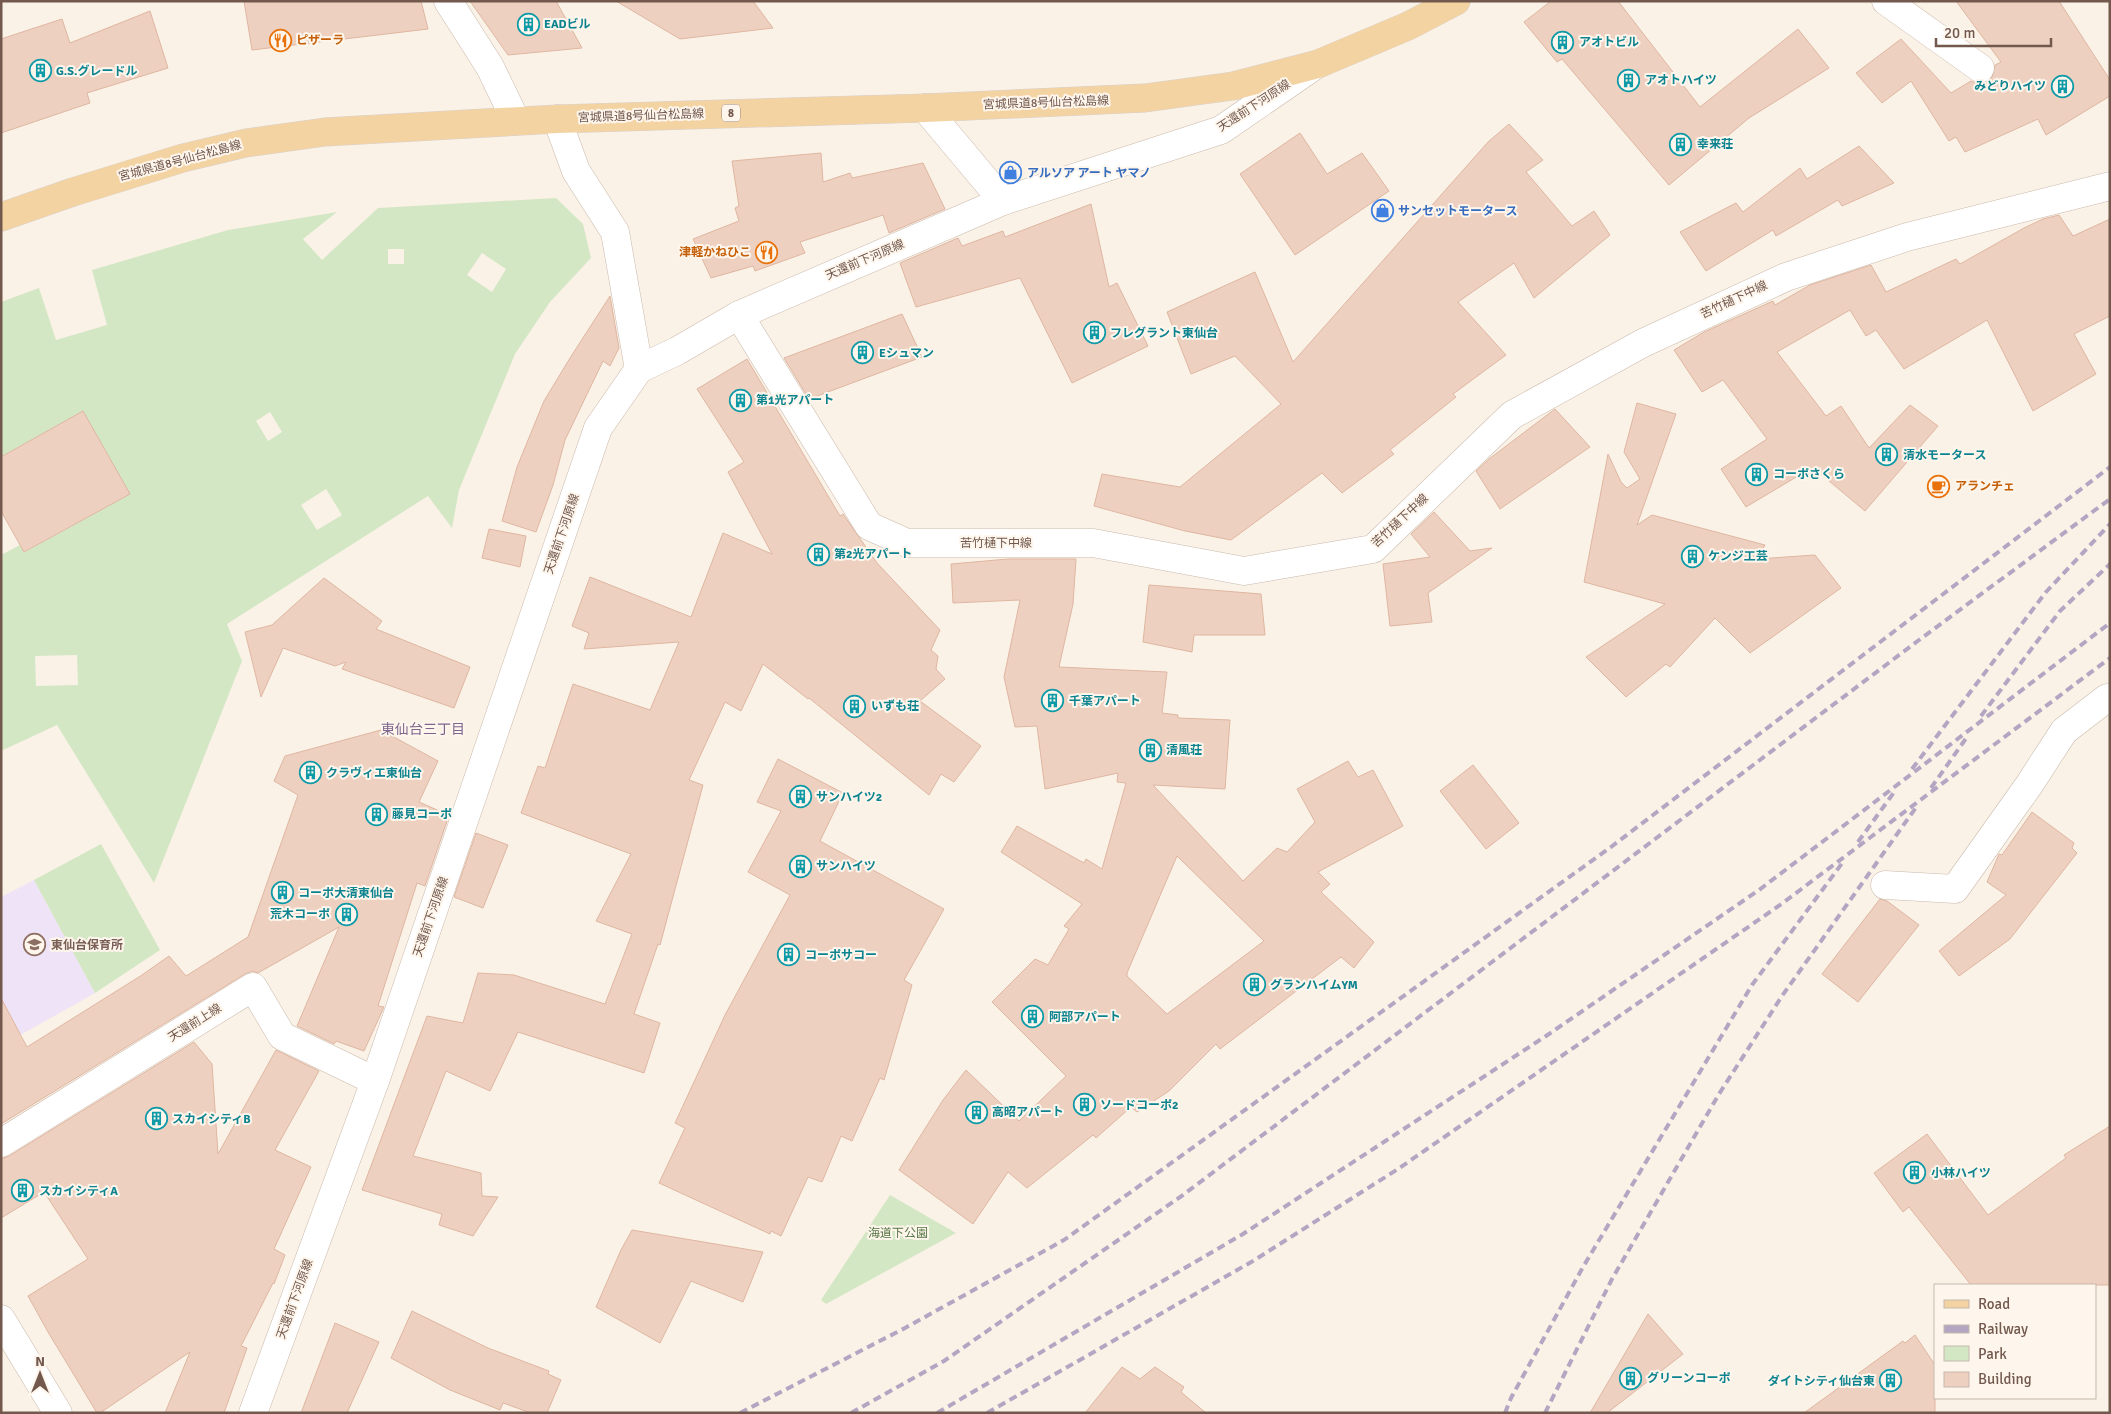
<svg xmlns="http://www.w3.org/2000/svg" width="2111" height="1414" font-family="Signika,'Noto Sans JP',sans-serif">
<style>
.education{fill:#efe3f7}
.green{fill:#d4e7c5;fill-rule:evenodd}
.building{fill:#eed0c0;stroke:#dfb6a1;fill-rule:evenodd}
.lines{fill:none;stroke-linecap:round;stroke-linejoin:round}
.street-casing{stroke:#cbb9ad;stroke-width:29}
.primary-casing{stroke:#d8d0cd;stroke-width:29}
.street{stroke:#fff;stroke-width:28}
.primary{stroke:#f4d3a3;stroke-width:28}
.rail{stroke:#b4a5c3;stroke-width:4;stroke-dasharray:8 5;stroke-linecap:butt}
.labels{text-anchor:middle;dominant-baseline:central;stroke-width:4;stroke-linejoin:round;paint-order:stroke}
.shield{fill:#fef6ec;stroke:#9c877d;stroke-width:1}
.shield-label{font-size:11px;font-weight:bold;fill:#72584d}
.culture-label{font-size:12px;font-weight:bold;fill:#0d838f;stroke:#fef6ec;text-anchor:start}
.food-label{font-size:12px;font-weight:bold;fill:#c56008;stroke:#fef6ec;text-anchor:start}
.street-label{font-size:12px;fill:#72584d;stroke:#fef6ec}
.shop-label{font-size:12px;font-weight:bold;fill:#366cbe;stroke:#fef6ec;text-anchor:start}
.education-label{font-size:12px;font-weight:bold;fill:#785e54;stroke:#fef6ec;text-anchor:start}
.park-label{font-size:12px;fill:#567746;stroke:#fef6ec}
.neighbourhood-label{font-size:14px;fill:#7e658e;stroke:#fef6ec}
</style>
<rect width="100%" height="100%" fill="#faf2e6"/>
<path class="education" d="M34 880 95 993 1 1046V897Z"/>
<g class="green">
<path d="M556 198 583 224 591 258 550 302 515 354 459 490 452 528 428 496 227 624 242 661 154 883 57 725 1 751V555L20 545 25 552 129 494 83 411 1 457V302L39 288 56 340 107 325 92 270 228 230 337 212 303 239 322 260 378 208ZM388 249H404V264H388ZM482 253 506 269 492 292 467 275ZM270 412 282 432 268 441 256 421ZM326 489 342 515 317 530 301 505ZM77 655 78 685 36 686 35 656Z"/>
<path d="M101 844 160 950 95 993 34 880Z"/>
<path d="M890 1195 956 1233 826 1304 821 1300Z"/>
</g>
<g class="building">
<path d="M244 1H421L428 29 252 50Z"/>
<path d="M470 1H556L582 48 508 55Z"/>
<path d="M616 1H753L773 28 680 39Z"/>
<path d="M1551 1H1618L1700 107 1798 29 1829 68 1749 118 1669 185 1562 59 1557 62 1524 22Z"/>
<path d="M1956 1H2059L2110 80V96L2046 135 2038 119 1965 152 1956 137 1949 141 1911 81 1882 103 1856 73 1901 39 1951 93 1971 81 1979 84 1987 82 1992 77 1995 65 2001 62Z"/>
<path d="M150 11 168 68 87 93 90 103 1 133V39L62 19 70 43Z"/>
<path d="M1509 124 1543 160 1526 172 1572 226 1594 211 1610 235 1534 298 1514 263 1458 302 1506 355 1453 394 1456 397 1390 450 1394 454 1342 493 1322 473 1231 540 1185 531 1094 506 1102 474 1180 487 1281 404 1235 356 1191 374 1167 312 1255 272 1293 362 1488 142Z"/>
<path d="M1300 133 1327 174 1362 153 1389 191 1295 255 1240 174Z"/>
<path d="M1859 146 1894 183 1842 206 1838 200 1776 236 1773 230 1706 271 1680 232 1736 203 1743 212 1800 168 1807 179Z"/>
<path d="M821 153 823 182 850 173 852 178 923 163 945 209 889 233 883 215 800 242 805 253 755 271 753 266 711 278 693 239 739 221 735 208 739 206 732 161Z"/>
<path d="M1091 204 1109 287 1117 283 1148 346 1072 383 1020 278 916 307 900 263 958 238 962 246 1003 231 1005 237Z"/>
<path d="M2059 215 2073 236 2110 219V316L2074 334 2096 374 2033 411 1987 320 1904 369 1876 330 1866 336 1850 310 1777 352 1826 416 1841 406 1869 448 1910 405 1938 426 1865 511 1816 470 1810 474 1808 470 1746 507 1721 469 1767 439 1723 380 1702 392 1674 350 1704 332 1773 301 1775 305 1810 285 1871 265 1886 292 1956 259 1960 264 2024 228 2043 219Z"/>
<path d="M610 296 619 348 610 366 603 361 565 440 553 485 536 532 502 521 517 467 544 401 570 358Z"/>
<path d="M902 314 922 357 809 399 784 358Z"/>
<path d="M747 359 840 516 843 514 877 563 940 630 931 650 938 656 936 669 945 679 920 701 981 746 954 782 941 774 929 795 809 698 808 699 763 664 741 711 725 702 689 780 703 785 660 945 658 944 634 1014 660 1023 644 1073 518 1032 490 1091 446 1071 413 1156 481 1173 482 1196 498 1197 473 1236 439 1225 442 1214 362 1190 427 1016 463 1023 478 973 514 975 605 1004 632 934 596 921 631 854 521 813 538 766 545 768 573 684 650 710 679 642 584 649 589 633 572 626 590 577 691 617 723 533 772 554 728 472 744 462 697 389Z"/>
<path d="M1637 403 1676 414 1637 525 1652 515 1765 545 1757 559 1815 555 1841 588 1750 653 1715 618 1670 667 1666 664 1626 697 1586 657 1665 604 1584 582 1608 454 1621 482 1627 488 1640 479 1624 452Z"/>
<path d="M1555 409 1590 447 1500 509 1476 471 1489 459Z"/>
<path d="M83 411 130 494 24 552 1 511V457Z"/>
<path d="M1434 512 1470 551 1492 548 1428 593 1432 622 1390 626 1383 564 1430 557 1411 534Z"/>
<path d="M489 529 526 536 520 567 482 558Z"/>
<path d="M1008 559H1076L1073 604 1059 667 1167 672 1162 713 1178 715V718L1230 720 1225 789 1153 785 1243 881 1277 848 1287 852 1315 822 1297 789 1348 761 1358 777 1373 770 1403 826 1318 872 1330 884 1321 892 1374 942 1354 968 1341 957 1220 1049 1216 1044 1169 1091 1137 1112 1131 1107 1096 1138 1093 1135 1027 1188 1008 1172 973 1224 899 1170 943 1100 966 1070 1019 1121 1066 1076 992 1002 1035 959 1048 965 1069 929 1064 926 1082 904 1001 852 1017 826 1084 863 1086 859 1102 869 1126 783 1117 782 1118 773 1045 789 1037 726 1015 727 1004 677 1020 600 953 603 951 564ZM1177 856 1264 941 1167 1014 1127 976V973Z"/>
<path d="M324 578 382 621 376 629 470 667 454 708 342 669 346 662 335 666 283 648 261 697 245 632 272 625Z"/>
<path d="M1149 585 1261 594 1265 635H1194L1192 652 1143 642Z"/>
<path d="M381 730 438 761 419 802 444 813 442 819 447 821 425 886 417 883 378 1006 384 1007 364 1051 336 1041 334 1044 297 1026 339 927 258 973 252 971 245 974 1 1124V998L27 1047 142 975 169 956 186 976 248 937 298 795 274 781 285 756Z"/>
<path d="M778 759 843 793 820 841 944 909 904 980 912 985 884 1080 880 1078 852 1141 841 1136 822 1182 808 1177 781 1236 771 1231 770 1234 659 1183 685 1128 675 1123 725 1015 790 895 748 872 781 811 757 802Z"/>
<path d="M1473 765 1519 823 1486 849 1440 791Z"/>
<path d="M2032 812 2074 843 2072 848 2077 853 2010 939 1959 976 1939 951 2006 895 1987 882 1999 854 2002 855Z"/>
<path d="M476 833 508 845 483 908 454 897Z"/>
<path d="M1880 899 1887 901 1919 925 1858 1002 1822 974Z"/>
<path d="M194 1042 212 1064 218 1154 276 1050 319 1071 275 1150 311 1167 274 1249 285 1255 274 1284 273 1283 241 1346 247 1348 224 1413H165L190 1352 100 1413H97L48 1332 28 1296 88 1259 44 1192 1 1218V1159L9 1156Z"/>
<path d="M2110 1126V1285H1971L1909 1207 1903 1212 1874 1173 1927 1134 1988 1215 2066 1158 2064 1155Z"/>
<path d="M632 1230 763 1252 743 1302 691 1281 660 1343 596 1307 621 1250Z"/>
<path d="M412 1311 488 1348 549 1371 548 1374 561 1380 547 1413H531L503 1403 500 1410 450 1390 391 1358Z"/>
<path d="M1648 1314 1683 1354 1607 1413H1590Z"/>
<path d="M335 1323 379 1342 347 1413H301Z"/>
<path d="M1915 1335 1935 1365V1413H1804L1903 1341 1905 1343Z"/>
<path d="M1122 1367 1140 1379 1155 1367 1184 1387 1181 1392 1206 1413H1085Z"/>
</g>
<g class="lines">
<defs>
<g id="street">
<path d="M448 1 490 67 516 121"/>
<path d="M1886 1 1980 68"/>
<path d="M925 108 1003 201"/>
<path d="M557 119 576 171 615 232 639 369"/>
<path d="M739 315 869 526 907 543H1093L1244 571 1373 549 1512 415 1643 343 1786 277 1907 237 2110 186"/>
<path d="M1885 885 1955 889 2029 785 2064 731 2107 698"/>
<path d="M1 1143 253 987 282 1036 375 1081"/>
<path d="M1 1319 58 1413"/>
<path d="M253 1413 375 1081 598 428 639 369 677 351 739 315 1003 201 1221 130 1314 66"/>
</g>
<path id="primary" d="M1 217 73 192 183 158 246 143 325 132 557 119 925 108 1145 98 1233 86 1318 64 1408 26 1456 1"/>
</defs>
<use href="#street" class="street-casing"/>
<use href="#primary" class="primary-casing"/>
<use href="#street" class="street"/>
<use href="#primary" class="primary"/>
<g class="rail">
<path d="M1981 716 2060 611 2110 564"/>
<path d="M1912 769 2046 592 2110 524"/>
<path d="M1931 788 1967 737"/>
<path d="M1858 842 1895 791"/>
<path d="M740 1413 905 1328 1064 1240 1611 847 2110 467"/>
<path d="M851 1413 944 1361 1183 1195 1919 640 2110 499"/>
<path d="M937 1413 1243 1234 1546 1036 1759 890 2110 623"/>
<path d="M987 1413 1253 1261 1398 1169 1780 905 2110 658"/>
<path d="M1505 1413 1511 1398 1583 1267 1752 985 1843 862"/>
<path d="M1545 1413 1612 1279 1719 1094 1782 996 1917 806"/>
</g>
</g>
<defs>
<symbol id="building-ring" viewBox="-11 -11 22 22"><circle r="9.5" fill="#fef6ec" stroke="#0f9aa8" stroke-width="1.5"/><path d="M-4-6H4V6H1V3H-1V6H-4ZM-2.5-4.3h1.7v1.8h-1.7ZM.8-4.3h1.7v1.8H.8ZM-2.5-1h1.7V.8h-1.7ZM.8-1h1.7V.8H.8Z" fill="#0f9aa8"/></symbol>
<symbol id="restaurant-ring" viewBox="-11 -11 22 22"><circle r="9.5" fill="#fef6ec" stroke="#e8710a" stroke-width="1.5"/><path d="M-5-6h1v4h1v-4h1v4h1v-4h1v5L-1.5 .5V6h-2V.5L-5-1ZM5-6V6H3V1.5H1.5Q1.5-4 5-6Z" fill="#e8710a"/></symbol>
<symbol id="shop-ring" viewBox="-11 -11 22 22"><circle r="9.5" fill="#fef6ec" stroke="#3f7fe0" stroke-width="1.5"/><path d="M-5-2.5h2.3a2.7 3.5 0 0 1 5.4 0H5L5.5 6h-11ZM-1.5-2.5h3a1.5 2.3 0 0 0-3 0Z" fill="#3f7fe0"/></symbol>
<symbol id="cafe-ring" viewBox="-11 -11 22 22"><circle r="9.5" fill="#fef6ec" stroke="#e8710a" stroke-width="1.5"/><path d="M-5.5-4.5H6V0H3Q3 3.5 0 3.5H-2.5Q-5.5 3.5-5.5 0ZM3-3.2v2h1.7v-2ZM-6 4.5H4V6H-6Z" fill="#e8710a"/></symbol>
<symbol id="school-ring" viewBox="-11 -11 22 22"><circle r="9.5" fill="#fef6ec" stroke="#8d6e63" stroke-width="1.5"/><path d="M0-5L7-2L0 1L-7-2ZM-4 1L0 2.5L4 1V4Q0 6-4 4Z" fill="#8d6e63"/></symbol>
</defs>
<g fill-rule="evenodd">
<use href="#building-ring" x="516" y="12" width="25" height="25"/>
<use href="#restaurant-ring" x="268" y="28" width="25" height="25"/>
<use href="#building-ring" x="1550" y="30" width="25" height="25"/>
<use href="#building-ring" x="28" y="58" width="25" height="25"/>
<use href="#building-ring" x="1616" y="68" width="25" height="25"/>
<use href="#building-ring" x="2050" y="74" width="25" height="25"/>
<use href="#building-ring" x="1668" y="132" width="25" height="25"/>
<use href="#shop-ring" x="998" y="160" width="25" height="25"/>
<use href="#shop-ring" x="1370" y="198" width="25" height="25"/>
<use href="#restaurant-ring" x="754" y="240" width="25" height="25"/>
<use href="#building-ring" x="1082" y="320" width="25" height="25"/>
<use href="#building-ring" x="850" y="340" width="25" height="25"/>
<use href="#building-ring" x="728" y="388" width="25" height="25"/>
<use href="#building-ring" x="1874" y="442" width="25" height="25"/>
<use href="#building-ring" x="1744" y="462" width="25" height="25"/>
<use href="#cafe-ring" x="1926" y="474" width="25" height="25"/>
<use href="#building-ring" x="806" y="542" width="25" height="25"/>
<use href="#building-ring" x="1680" y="544" width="25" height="25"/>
<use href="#building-ring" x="1040" y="688" width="25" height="25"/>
<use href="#building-ring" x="842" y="694" width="25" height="25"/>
<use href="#building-ring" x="1138" y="738" width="25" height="25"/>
<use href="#building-ring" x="298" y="760" width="25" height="25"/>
<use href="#building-ring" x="788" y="784" width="25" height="25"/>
<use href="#building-ring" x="364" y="802" width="25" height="25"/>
<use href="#building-ring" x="788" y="854" width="25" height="25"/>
<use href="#building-ring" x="270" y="880" width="25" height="25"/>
<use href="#building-ring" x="334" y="902" width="25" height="25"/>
<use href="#school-ring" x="22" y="932" width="25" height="25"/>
<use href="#building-ring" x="776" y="942" width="25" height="25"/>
<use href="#building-ring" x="1242" y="972" width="25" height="25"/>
<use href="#building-ring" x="1020" y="1004" width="25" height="25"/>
<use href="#building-ring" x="1072" y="1092" width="25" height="25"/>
<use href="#building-ring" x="964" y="1100" width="25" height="25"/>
<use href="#building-ring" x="144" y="1106" width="25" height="25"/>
<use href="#building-ring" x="1902" y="1160" width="25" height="25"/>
<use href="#building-ring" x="10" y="1178" width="25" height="25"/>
<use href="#building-ring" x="1618" y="1366" width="25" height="25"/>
<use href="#building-ring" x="1878" y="1368" width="25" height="25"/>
</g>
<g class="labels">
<rect class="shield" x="722" y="104.5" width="18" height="17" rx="4"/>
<g class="shield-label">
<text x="731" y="113">8</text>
</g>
<g class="culture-label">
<text x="544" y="24">EADビル</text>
<text x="1579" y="42">アオトビル</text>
<text x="56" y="71">G.S.グレードル</text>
<text x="1645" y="80">アオトハイツ</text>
<text x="2046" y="86" text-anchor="end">みどりハイツ</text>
<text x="1697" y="144">幸来荘</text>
<text x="1110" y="333">フレグラント東仙台</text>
<text x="879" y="353">Eシュマン</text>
<text x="756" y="400">第1光アパート</text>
<text x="1903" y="455">清水モータース</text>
<text x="1773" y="474">コーポさくら</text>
<text x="834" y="554">第2光アパート</text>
<text x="1708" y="556">ケンジ工芸</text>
<text x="1069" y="701">千葉アパート</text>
<text x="871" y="706">いずも荘</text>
<text x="1166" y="750">清風荘</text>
<text x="326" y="773">クラヴィエ東仙台</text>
<text x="816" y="797">サンハイツ2</text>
<text x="392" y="814">藤見コーポ</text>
<text x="816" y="866">サンハイツ</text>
<text x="298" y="893">コーポ大清東仙台</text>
<text x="330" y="914" text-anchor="end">荒木コーポ</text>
<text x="805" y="955">コーポサコー</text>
<text x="1270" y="985">グランハイムYM</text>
<text x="1049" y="1017">阿部アパート</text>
<text x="1100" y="1105">ソードコーポ2</text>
<text x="992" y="1112">高昭アパート</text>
<text x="172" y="1119">スカイシティB</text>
<text x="1931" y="1173">小林ハイツ</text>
<text x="39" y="1191">スカイシティA</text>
<text x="1647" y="1378">グリーンコーポ</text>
<text x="1875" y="1381" text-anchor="end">ダイトシティ仙台東</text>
</g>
<g class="food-label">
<text x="296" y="40">ピザーラ</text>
<text x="751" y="252" text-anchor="end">津軽かねひこ</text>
<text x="1955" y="486">アランチェ</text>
</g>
<g class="street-label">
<text transform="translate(1046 103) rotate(-2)">宮城県道8号仙台松島線</text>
<text transform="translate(1254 106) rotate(-33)">天還前下河原線</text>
<text transform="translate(641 116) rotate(-2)">宮城県道8号仙台松島線</text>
<text transform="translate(180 161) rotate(-15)">宮城県道8号仙台松島線</text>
<text transform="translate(865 260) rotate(-23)">天還前下河原線</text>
<text transform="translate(1734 300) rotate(-25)">苦竹樋下中線</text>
<text transform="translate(1400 521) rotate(-43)">苦竹樋下中線</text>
<text transform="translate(562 534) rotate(-71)">天還前下河原線</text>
<text x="996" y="543">苦竹樋下中線</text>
<text transform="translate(431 917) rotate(-71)">天還前下河原線</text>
<text transform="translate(195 1023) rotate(-32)">天還前上線</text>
<text transform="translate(295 1299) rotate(-70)">天還前下河原線</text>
</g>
<g class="shop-label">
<text x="1027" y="173">アルソア アート ヤマノ</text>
<text x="1398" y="211">サンセットモータース</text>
</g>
<g class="education-label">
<text x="51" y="945">東仙台保育所</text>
</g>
<g class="park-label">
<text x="898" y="1233">海道下公園</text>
</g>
<g class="neighbourhood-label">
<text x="423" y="729">東仙台三丁目</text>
</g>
</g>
<rect width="2111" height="1414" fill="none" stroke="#72584d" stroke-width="5"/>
<rect x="1934" y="1284" width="162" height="115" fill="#fef6ec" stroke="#c6b7ac"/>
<rect x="1944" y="1300" width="25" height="8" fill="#f4d3a3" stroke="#c6b7ac"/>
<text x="1978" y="1309" font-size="15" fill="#72584d">Road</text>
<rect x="1944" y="1325" width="25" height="8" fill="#b4a5c3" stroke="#c6b7ac"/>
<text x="1978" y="1334" font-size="15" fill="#72584d">Railway</text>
<rect x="1944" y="1346" width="25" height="15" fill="#d4e7c5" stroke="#c6b7ac"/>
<text x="1978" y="1359" font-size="15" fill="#72584d">Park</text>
<rect x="1944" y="1372" width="25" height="15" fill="#eed0c0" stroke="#c6b7ac"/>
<text x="1978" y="1384" font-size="15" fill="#72584d">Building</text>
<g transform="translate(40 1374)" stroke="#fef6ec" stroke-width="4" paint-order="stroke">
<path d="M0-4L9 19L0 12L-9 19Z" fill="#72584d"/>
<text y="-8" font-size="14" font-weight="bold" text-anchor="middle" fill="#72584d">N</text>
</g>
<path d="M1936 38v8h115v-8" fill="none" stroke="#72584d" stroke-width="2.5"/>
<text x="1944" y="38" font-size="15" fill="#72584d" stroke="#fef6ec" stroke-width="4" paint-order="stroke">20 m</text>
</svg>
